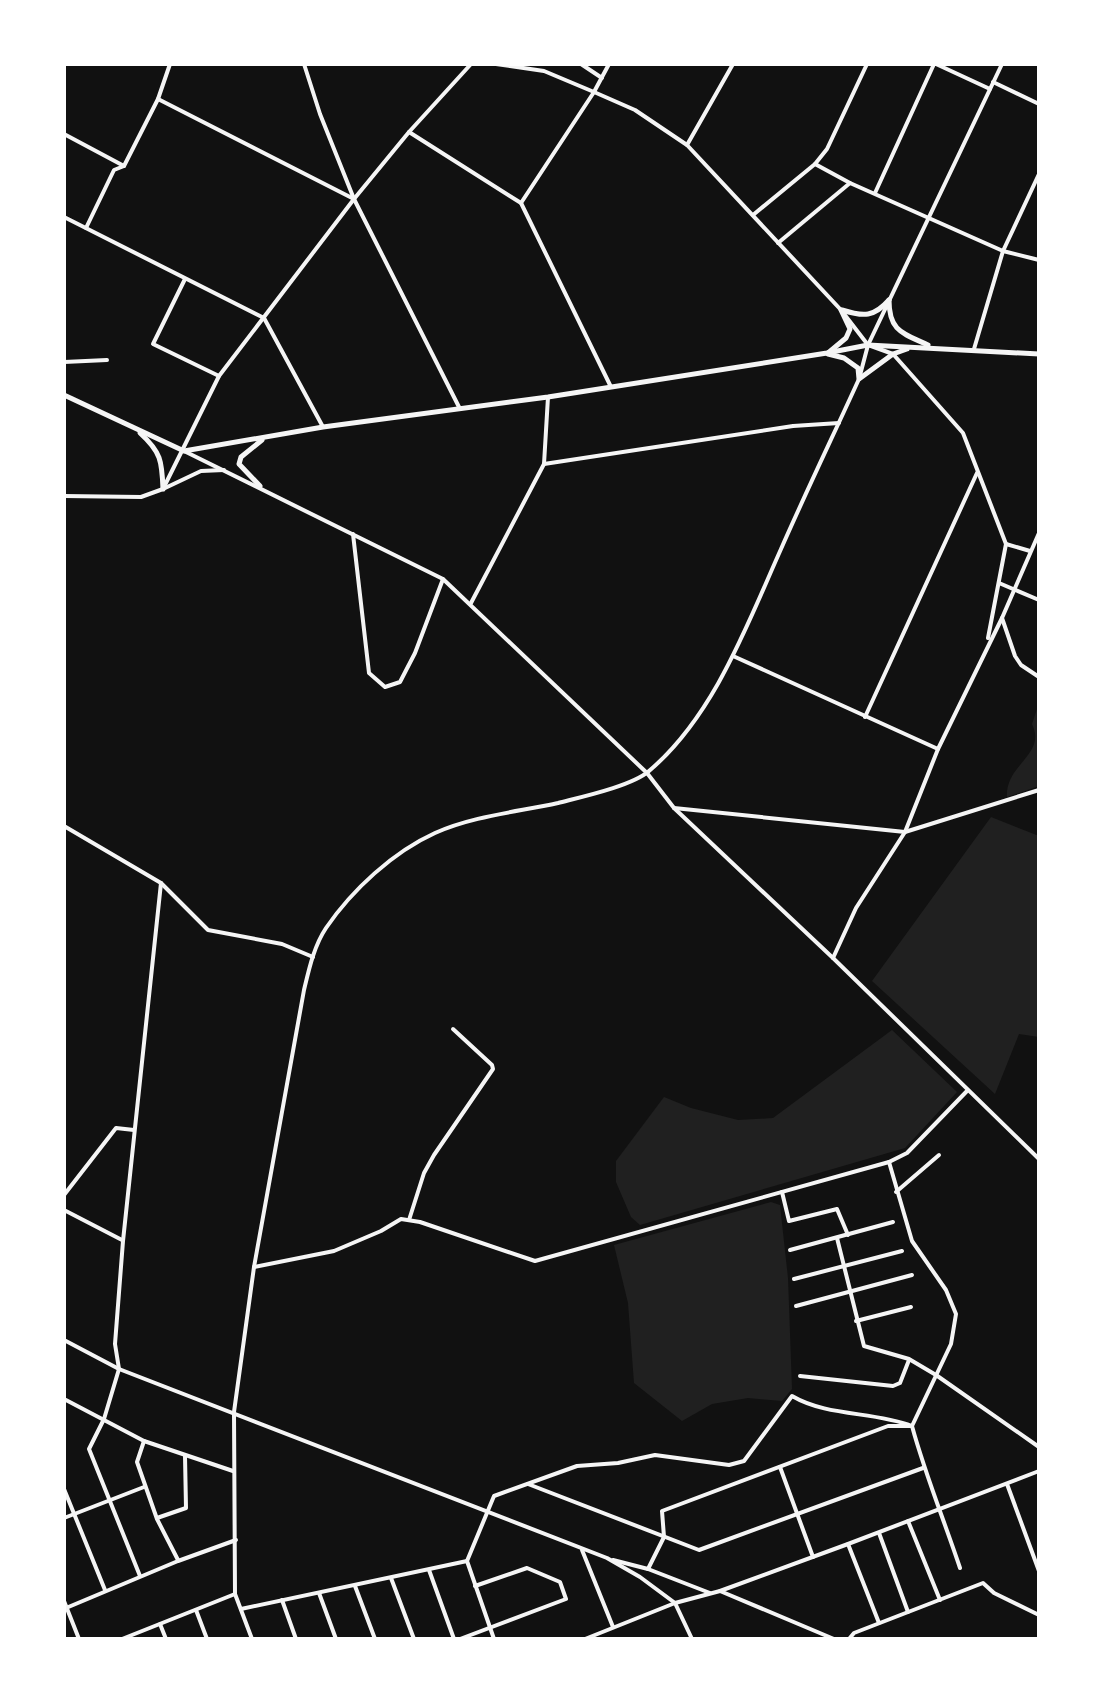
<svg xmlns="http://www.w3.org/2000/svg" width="1103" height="1703" font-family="'Source Sans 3',sans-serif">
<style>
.green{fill:#202020}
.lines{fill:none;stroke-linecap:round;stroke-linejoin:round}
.minor{stroke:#f5f5f5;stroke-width:4}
.tertiary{stroke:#f5f5f5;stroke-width:4}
.secondary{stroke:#f5f5f5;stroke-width:5}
</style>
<rect width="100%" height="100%" fill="#111"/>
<g class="green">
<path d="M1039 703V786L1007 797C1005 764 1047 755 1032 724Z"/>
<path d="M991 817 1039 836V1037L1019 1034 995 1094 872 981Z"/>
<path d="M892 1030 957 1092 905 1148 640 1225 631 1217 616 1182V1161L664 1097 691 1108 738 1120 773 1118Z"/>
<path d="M771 1202 780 1205 788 1278 792 1389 782 1401 748 1398 712 1404 682 1421 634 1383 628 1303 614 1245Z"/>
</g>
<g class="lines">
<g class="minor">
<path d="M304 64 320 114 354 199"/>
<path d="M581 64 602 78"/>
<path d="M936 64 990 89"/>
<path d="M993 82 1039 104"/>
<path d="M158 99 354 199 460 409"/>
<path d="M409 132 521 203 611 387"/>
<path d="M64 134 124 166"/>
<path d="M687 145 733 64"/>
<path d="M815 164 850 183 1003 251 1039 260"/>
<path d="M875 193 934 64"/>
<path d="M521 203 594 92 609 64"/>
<path d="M753 215 815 164 827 149 867 64"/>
<path d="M64 217 264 318 323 427"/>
<path d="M86 228 114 170 124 166 158 99 170 64"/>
<path d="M778 243 850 183"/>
<path d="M185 279 153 344 219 376"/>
<path d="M871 346 893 354 963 433 1006 544 988 638"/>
<path d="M974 349 1003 251 1039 174"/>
<path d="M64 362 107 360"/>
<path d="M544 464 793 426 839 423"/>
<path d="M64 496 141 497 163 489 219 376 354 199 409 132 471 64"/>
<path d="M353 534 369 673 385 687 400 682 415 653 443 579"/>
<path d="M1006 544 1030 551"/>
<path d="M999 583 1039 600"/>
<path d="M471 603 544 464 548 397"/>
<path d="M1002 618 1015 656 1021 665 1039 677"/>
<path d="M733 656 938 749"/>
<path d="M865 717 977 473"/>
<path d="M674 808 905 832 1039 790"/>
<path d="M64 826 161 883 208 930 282 944 313 957"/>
<path d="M833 958 856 908 905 832 938 749 1002 618 1039 533"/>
<path d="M782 1192 789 1221 837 1209 848 1235"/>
<path d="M896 1192 939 1155"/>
<path d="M64 1195 116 1128 134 1130"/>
<path d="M64 1210 122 1240"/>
<path d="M409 1220 424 1173 434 1155 493 1069 492 1065 453 1029"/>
<path d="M837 1238 864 1346 909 1359 936 1375 1039 1447"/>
<path d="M790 1250 893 1222"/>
<path d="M254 1267 334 1251 381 1231 401 1219 420 1222 535 1261 889 1162 907 1153 967 1091"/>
<path d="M794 1279 902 1251"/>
<path d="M796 1306 912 1275"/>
<path d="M856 1321 911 1307"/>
<path d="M800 1376 893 1386 900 1383 909 1360"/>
<path d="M64 1399 144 1441 233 1471"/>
<path d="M234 1413 235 1594 252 1639"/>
<path d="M144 1441 137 1462 157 1519 178 1560"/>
<path d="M780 1467 813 1557"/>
<path d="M528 1484 699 1550 923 1468"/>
<path d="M1007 1484 1039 1571"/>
<path d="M64 1489 105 1590"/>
<path d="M64 1518 144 1487"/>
<path d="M157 1518 186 1508 185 1456"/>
<path d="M908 1521 940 1600"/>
<path d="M879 1533 908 1612"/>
<path d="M848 1544 879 1623"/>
<path d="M648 1569 664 1537 662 1511 888 1426H912L951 1344 956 1314 946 1290 912 1241 889 1162"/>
<path d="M429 1570 454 1639"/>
<path d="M140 1576 89 1449 104 1419 119 1369 115 1344 123 1241 161 883"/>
<path d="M391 1578 414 1639"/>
<path d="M355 1586 375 1639"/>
<path d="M720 1591 834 1639"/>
<path d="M319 1593 336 1639"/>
<path d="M282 1600 296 1639"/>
<path d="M64 1601 79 1639"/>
<path d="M675 1603 692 1639"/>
<path d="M66 1608 178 1561 236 1540"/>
<path d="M241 1609 467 1561"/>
<path d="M196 1610 207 1639"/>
<path d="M160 1624 166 1639"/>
<path d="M122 1639 235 1594"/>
<path d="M460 1639 566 1599 560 1582 527 1568 475 1586"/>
<path d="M494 1639 467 1561 494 1496 577 1466 618 1463 655 1455 729 1465 744 1461 792 1396C828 1417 873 1411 912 1426 925 1474 944 1520 960 1568"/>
<path d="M849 1639 854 1633 983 1583 994 1593 1039 1615"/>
</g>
<g class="tertiary">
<path d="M496 64 544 71 594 92 635 110 687 145 841 310 868 345"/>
<path d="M184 451 443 579 647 773 674 808 833 958 1039 1159"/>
<path d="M163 489 201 471 224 470"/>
<path d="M64 1340 119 1369 607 1558 640 1577 675 1603"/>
<path d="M234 1412 254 1267 304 990C309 969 314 946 326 928 352 890 393 852 435 833 473 816 517 812 558 803 581 797 632 786 649 771 714 716 747 625 781 549 806 492 833 436 859 379L868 345 1002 64"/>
<path d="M582 1550 613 1627"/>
<path d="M613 1560 648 1569 710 1593"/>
<path d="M585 1639 675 1603 720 1591 848 1544 1039 1471"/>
</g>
<g class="secondary">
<path d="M889 300C889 331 902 333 928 345"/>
<path d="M842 310C864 317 874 317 889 300"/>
<path d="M828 353 846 338 850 329 841 310"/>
<path d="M828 354 844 358 858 368 859 379 893 354 907 349"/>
<path d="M64 395 184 451 323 427 548 397 827 353 868 345 1039 354"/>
<path d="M140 433C161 452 162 461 163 489"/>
<path d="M260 486 239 464 241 457 262 440"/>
</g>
</g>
<rect width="1103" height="1703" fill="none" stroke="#ffffff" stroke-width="132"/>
</svg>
